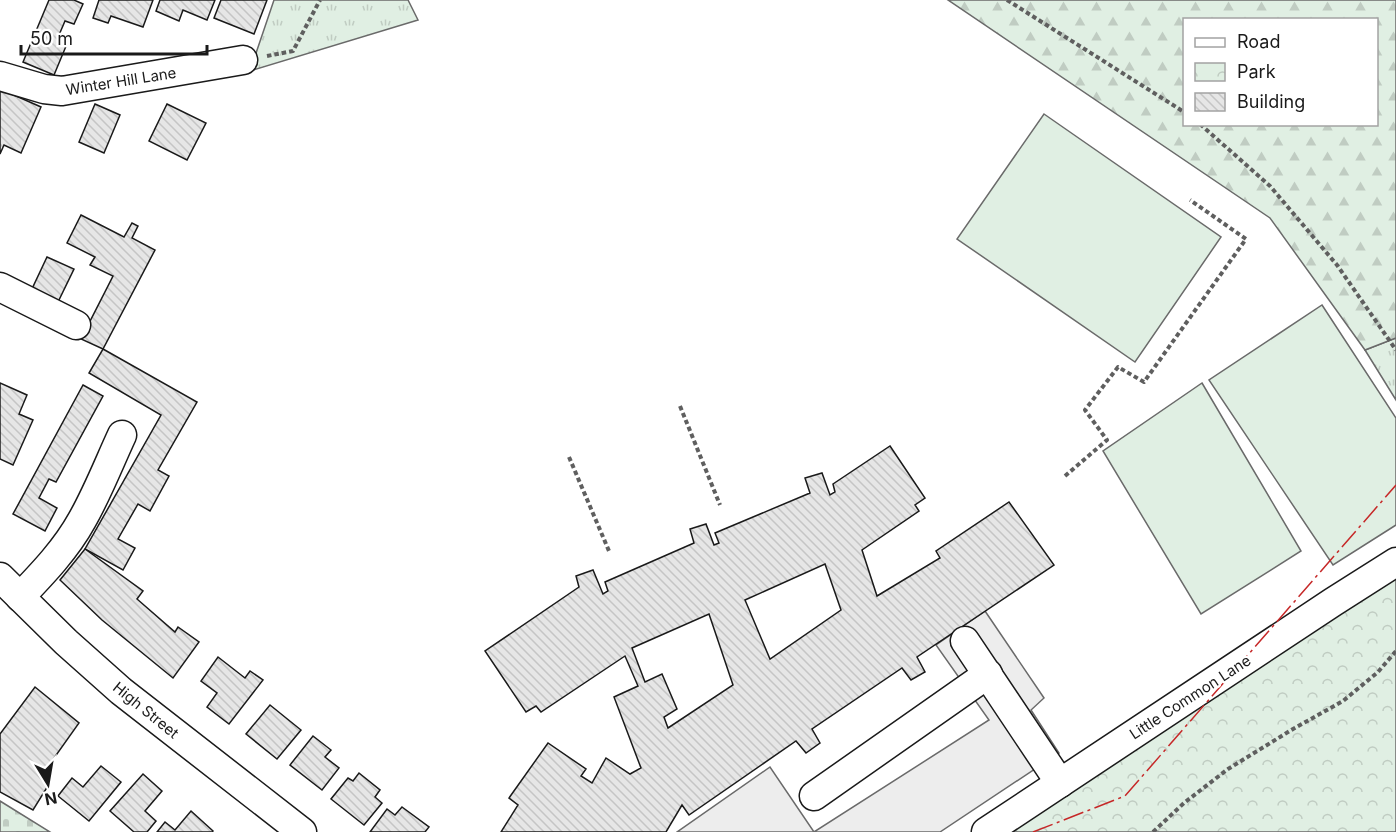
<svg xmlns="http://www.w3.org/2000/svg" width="1396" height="832" font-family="Inter,sans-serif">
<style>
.grass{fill:url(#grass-tufts);stroke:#6a6a6a;stroke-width:1.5}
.forest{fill:url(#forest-firs);stroke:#6a6a6a;stroke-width:1.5;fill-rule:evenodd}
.cemetery{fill:url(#cemetery-stones);stroke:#6a6a6a;stroke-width:1.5}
.park{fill:url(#park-crowns);stroke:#6a6a6a;stroke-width:1.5}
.pitch{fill:#e0efe3;stroke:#6a6a6a;stroke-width:1.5}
.parking{fill:#ededed;stroke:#6a6a6a;stroke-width:1.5}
.building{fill:url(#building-back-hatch);stroke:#1a1a1a;stroke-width:1.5;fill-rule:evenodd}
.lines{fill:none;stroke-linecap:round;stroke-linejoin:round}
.minor-casing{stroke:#1a1a1a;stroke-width:31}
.path{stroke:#5f5f5f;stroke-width:4;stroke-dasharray:4.5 3;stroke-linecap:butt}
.minor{stroke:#fff;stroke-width:28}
.power{stroke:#c62828;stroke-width:1.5;stroke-dasharray:21 4.5 3 4.5;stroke-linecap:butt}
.labels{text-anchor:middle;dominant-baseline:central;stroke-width:4.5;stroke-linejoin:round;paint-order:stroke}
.street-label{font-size:15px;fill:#1a1a1a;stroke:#fff}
</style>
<defs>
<pattern id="grass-tufts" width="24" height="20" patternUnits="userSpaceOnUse" patternTransform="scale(1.5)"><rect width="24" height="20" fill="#e0efe3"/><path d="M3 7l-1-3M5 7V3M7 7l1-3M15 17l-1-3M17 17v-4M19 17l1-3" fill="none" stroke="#c0ccc2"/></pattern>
<pattern id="forest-firs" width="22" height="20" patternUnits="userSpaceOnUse" patternTransform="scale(1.5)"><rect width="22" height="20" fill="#e0efe3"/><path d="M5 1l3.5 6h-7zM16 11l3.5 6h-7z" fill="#c0ccc2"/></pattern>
<pattern id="cemetery-stones" width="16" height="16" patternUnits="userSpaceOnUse" patternTransform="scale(1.5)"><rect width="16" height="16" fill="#e0efe3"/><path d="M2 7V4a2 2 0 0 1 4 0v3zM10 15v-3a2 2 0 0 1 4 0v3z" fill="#c0ccc2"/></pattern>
<pattern id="park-crowns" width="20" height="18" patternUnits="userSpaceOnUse" patternTransform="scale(1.5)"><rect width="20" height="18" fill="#e0efe3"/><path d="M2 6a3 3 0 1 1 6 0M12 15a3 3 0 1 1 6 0" fill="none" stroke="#c0ccc2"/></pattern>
<pattern id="building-back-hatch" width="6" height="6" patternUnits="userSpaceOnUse" patternTransform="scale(1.5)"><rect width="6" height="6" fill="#e6e6e6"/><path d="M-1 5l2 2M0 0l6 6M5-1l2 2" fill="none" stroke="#c5c5c5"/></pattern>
</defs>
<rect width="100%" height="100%" fill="#fff"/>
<g class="grass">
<path d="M274 0H408L418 20 250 71Z"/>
<path d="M1396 338V400L1365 350Z"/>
</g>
<path class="forest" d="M948 0H1396V338L1365 350 1270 218ZM1184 20H1376V124H1184Z"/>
<path class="cemetery" d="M0 801 50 832H0Z"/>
<path class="park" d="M1396 572V832H986Z"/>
<g class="pitch">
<path d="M1044 114 1221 237 1135 362 957 239Z"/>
<path d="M1322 305 1396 418V525L1333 565 1209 380Z"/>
<path d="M1202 383 1301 551 1201 614 1103 451Z"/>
</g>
<path class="parking" d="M985 611 1044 698 1031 710 1059 753 940 832H677L770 767 814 832 989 720 936 645Z"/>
<g class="building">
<path d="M49 0H74L83 4 74 24 65 21 59 35 69 39 54 75 23 62Z"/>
<path d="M99 0H153L143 27 111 16 108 23 93 18Z"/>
<path d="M160 0H215L207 20 183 10 179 21 156 11Z"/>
<path d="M221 0H267L254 34 214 18Z"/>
<path d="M0 89 41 107 21 153 4 145 0 154Z"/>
<path d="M95 104 120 115 104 153 79 142Z"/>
<path d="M167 104 206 123 187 160 149 141Z"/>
<path d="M81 215 124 237 132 223 138 226 132 238 155 250 103 349 81 339 113 276 90 265 95 257 67 243Z"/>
<path d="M47 257 74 269 57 304 31 291Z"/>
<path d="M103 349 197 402 158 470 169 476 150 511 138 504 118 539 135 548 123 570 85 549 161 415 89 373Z"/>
<path d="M0 383 27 395 19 414 33 420 13 465 0 459Z"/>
<path d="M83 385 103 396 56 482 49 479 39 498 57 508 45 531 13 514Z"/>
<path d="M890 446 925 498 915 505 919 511 862 550 877 596 940 558 936 551 1009 502 1054 565 917 657 925 672 911 680 902 668 812 729 820 743 806 753 796 741 689 815 682 805 666 832H501L518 805 509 798 548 743 586 769 581 776 592 783 606 758 630 774 641 768 614 697 638 686 625 656 541 712 536 706 526 712 485 651 579 587 576 576 593 570 603 594 608 591 605 582 694 543 690 529 706 524 714 545 719 543 715 533 810 493 805 478 822 473 830 495 835 492 833 484ZM825 564 841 610 770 659 745 600ZM709 614 733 685 668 728 664 717 677 709 662 674 645 682 632 648Z"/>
<path d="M85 549 143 591 137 599 175 632 178 627 199 642 173 678 102 620 60 580Z"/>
<path d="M218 657 245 678 250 671 263 680 229 724 207 707 217 693 201 681Z"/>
<path d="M35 687 79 723 42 775 51 781 33 810 0 792V734Z"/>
<path d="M270 705 301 730 277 759 246 734Z"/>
<path d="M313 736 331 750 325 757 339 768 322 790 290 765Z"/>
<path d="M101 766 121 782 89 821 58 796 72 778 83 787Z"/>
<path d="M359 773 380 790 375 797 382 803 364 825 331 799 348 778 353 781Z"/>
<path d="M143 774 162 791 145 811 156 821 147 832H134L110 811Z"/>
<path d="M402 807 429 827 425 832H370L387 809 395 815Z"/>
<path d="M191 811 213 831 212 832H157L165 822 175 830Z"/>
</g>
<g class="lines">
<defs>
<g id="minor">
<path d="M0 76 44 89 62 91 243 60"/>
<path d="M0 287 76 325"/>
<path d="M0 577 66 642 121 691 302 832"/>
<path d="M20 597C43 573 66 549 82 520 97 494 109 463 122 435"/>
<path d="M965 641 1060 783"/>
<path d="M814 796 988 674"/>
<path d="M986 832 1333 602 1396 562"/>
</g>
</defs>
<use href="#minor" class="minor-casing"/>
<g class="path">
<path d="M1007 0 1184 112"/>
<path d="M267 56 293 51 320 0"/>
<path d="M1200 124 1270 186 1337 265 1396 350"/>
<path d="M680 406 720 505"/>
<path d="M569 457 609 551"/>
<path d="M1065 476 1107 440 1085 410 1118 367 1144 382 1246 239 1190 200"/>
<path d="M1153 832 1184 803 1228 769 1293 729 1343 701 1378 672 1396 651"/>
</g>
<use href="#minor" class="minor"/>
<path class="power" d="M1033 832 1125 796 1396 485"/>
</g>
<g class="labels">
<g class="street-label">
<text transform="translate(121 81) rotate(-9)">Winter Hill Lane</text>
<text transform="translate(1190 697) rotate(-33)">Little Common Lane</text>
<text transform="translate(146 710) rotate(39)">High Street</text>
</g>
</g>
<rect x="1183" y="18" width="195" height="108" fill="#ffffff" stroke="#a3a3a3" stroke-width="1.5"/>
<rect x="1195" y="38" width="30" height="9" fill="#ffffff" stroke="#a3a3a3" stroke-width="1.5"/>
<text x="1237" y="48" font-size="18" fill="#1a1a1a">Road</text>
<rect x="1195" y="63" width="30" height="18" fill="url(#park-crowns)" stroke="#a3a3a3" stroke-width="1.5"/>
<text x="1237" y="78" font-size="18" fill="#1a1a1a">Park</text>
<rect x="1195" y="93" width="30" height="18" fill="url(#building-back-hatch)" stroke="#a3a3a3" stroke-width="1.5"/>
<text x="1237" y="108" font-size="18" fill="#1a1a1a">Building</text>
<g transform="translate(48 784) rotate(169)" stroke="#ffffff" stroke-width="4.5" paint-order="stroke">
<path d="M0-4.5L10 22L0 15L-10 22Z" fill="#1a1a1a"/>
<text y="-9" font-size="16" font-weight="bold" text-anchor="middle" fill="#1a1a1a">N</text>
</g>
<path d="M21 45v9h186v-9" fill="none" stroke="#1a1a1a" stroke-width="3"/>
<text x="30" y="45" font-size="18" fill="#1a1a1a" stroke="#ffffff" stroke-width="4.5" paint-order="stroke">50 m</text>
</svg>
